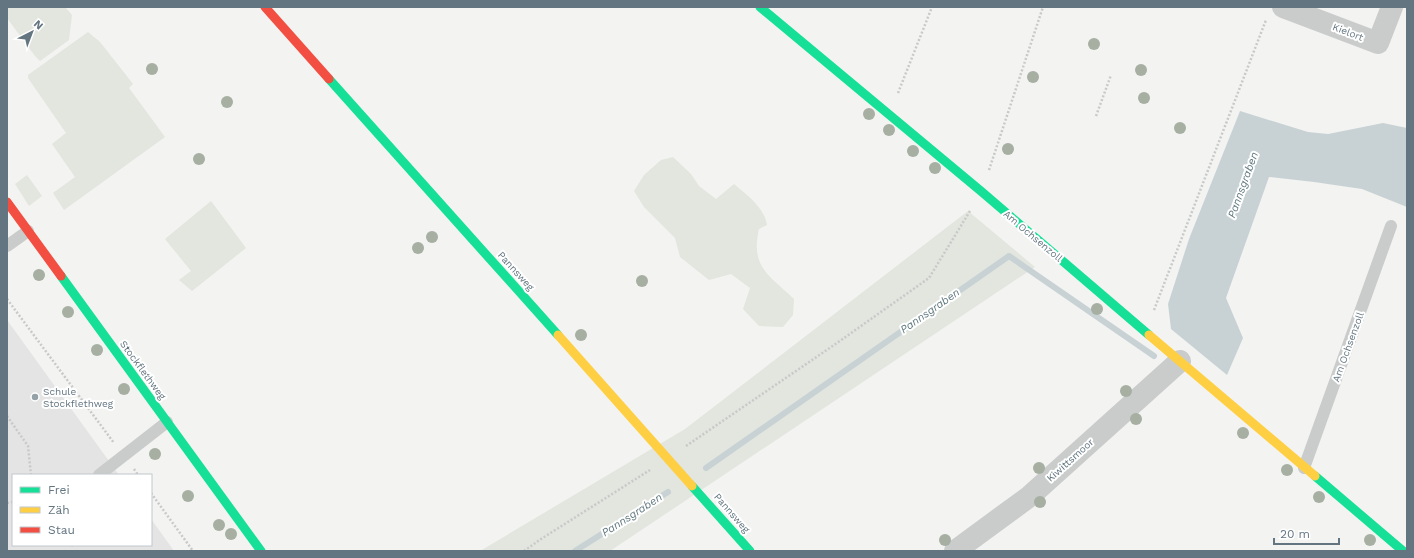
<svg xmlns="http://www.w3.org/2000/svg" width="1414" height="558" font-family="'Work Sans',sans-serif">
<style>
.built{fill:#e3e4e3}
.green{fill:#e2e6df}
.water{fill:#c8d2d4}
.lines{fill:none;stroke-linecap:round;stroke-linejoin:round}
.stream{stroke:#c8d2d4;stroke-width:6}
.path{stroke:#c8c9c9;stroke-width:2.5;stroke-dasharray:2 2;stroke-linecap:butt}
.lane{stroke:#cacccc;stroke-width:12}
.street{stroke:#cacccc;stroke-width:22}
.fast{stroke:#16e098;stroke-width:9}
.slow{stroke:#ffcf43;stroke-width:9}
.jam{stroke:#f24e42;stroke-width:9}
.tree{fill:#a6afa2}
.poi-dot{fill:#95a1a8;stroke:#fff;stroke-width:1.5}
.labels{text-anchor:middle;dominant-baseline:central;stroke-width:4;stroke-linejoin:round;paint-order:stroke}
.street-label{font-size:10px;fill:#637581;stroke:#fff}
.poi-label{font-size:10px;fill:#637581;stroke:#fff;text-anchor:start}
.water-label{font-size:11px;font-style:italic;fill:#5f777f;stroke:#fff}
</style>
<rect width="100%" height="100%" fill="#f3f3f1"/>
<path class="built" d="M7 320 119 475H13V545H151V519L174 551H7Z"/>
<g class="green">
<path d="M7 7H65L72 15 69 40 40 61 35 56 7 18Z"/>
<path d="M88 32 100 42 133 84 129 88 165 137 64 210 53 193 75 177 52 144 66 133 28 78V75Z"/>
<path d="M673 157 691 174 699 186 716 199 734 184C747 195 764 207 767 225L759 229C750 267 769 275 794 299L793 315 783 327 759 326 743 309 750 288 731 274 709 280 680 257 675 238 644 207 634 191 644 175 661 160Z"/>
<path d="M27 175 42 196 29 206 15 184Z"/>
<path d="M211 201 246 248 192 291 179 280 191 271 165 239Z"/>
<path d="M968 211 1035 267 610 551H480L685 429Z"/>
</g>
<path class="water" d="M1240 111 1308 132 1328 134 1383 123 1407 128V207L1362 189 1314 182 1269 177 1226 298 1243 338 1227 375 1171 329 1168 304 1189 239Z"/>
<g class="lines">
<g class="stream">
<path d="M706 468 1009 256 1154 356"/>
<path d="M575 551 668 492"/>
</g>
<g class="path">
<path d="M898 93 932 7"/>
<path d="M1096 116 1111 75"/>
<path d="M989 170 1043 7"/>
<path d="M7 299 114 443"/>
<path d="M1154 310 1266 20"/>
<path d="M7 416 28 446 31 475"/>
<path d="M686 446 837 343 929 278 970 211"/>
<path d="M134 469 138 475"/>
<path d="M151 493 193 551"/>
<path d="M7 503 13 502"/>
<path d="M72 545 73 546"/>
<path d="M524 551 541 539 650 470"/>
</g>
<g class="lane">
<path d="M7 246 28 231"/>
<path d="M1304 468 1391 226"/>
<path d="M99 475 167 422"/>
</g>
<g class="street">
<path d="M1283 7 1378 43 1392 7"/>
<path d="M955 551 1030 496 1180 361"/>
</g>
<g class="fast">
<path d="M760 7 982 192 1149 335"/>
<path d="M329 79 558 335"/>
<path d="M61 276 261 551"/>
<path d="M1315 476 1403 551"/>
<path d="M692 486 750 551"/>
</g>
<g class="slow">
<path d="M558 335 692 486"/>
<path d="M1149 335 1315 476"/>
</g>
<g class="jam">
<path d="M265 7 329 79"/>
<path d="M7 202 61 276"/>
</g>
</g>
<g class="tree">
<circle cx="1094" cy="44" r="6"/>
<circle cx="152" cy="69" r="6"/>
<circle cx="1141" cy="70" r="6"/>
<circle cx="1033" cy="77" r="6"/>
<circle cx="1144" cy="98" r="6"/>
<circle cx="227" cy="102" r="6"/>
<circle cx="869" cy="114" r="6"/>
<circle cx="1180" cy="128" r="6"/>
<circle cx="889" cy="130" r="6"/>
<circle cx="1008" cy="149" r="6"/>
<circle cx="913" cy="151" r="6"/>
<circle cx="199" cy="159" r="6"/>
<circle cx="935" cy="168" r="6"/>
<circle cx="432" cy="237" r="6"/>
<circle cx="418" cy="248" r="6"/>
<circle cx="39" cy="275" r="6"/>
<circle cx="642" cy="281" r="6"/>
<circle cx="1097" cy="309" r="6"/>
<circle cx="68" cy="312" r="6"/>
<circle cx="581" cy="335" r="6"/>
<circle cx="97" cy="350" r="6"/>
<circle cx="124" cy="389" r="6"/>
<circle cx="1126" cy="391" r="6"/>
<circle cx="1136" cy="419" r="6"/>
<circle cx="1243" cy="433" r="6"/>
<circle cx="155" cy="454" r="6"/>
<circle cx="1039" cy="468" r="6"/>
<circle cx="1287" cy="470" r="6"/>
<circle cx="188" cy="496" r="6"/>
<circle cx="1319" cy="497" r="6"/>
<circle cx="1040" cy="502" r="6"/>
<circle cx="219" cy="525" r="6"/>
<circle cx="231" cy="534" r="6"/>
<circle cx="945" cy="540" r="6"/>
<circle cx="1370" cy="540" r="6"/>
</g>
<circle class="poi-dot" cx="35" cy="397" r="4"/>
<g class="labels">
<g class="street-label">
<text transform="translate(1348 32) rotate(21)">Kielort</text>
<text transform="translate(1033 236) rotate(40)">Am Ochsenzoll</text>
<text transform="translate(516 271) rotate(48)">Pannsweg</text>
<text transform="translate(1348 347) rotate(-70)">Am Ochsenzoll</text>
<text transform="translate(143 370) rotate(54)">Stockflethweg</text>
<text transform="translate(1070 460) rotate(-42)">Kiwittsmoor</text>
<text transform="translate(732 513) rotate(49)">Pannsweg</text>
</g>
<g class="poi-label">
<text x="43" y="391">Schule<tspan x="43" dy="12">Stockflethweg</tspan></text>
</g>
<g class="water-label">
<text transform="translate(1243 185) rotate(-70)">Pannsgraben</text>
<text transform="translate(930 311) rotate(-35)">Pannsgraben</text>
<text transform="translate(632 515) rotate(-33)">Pannsgraben</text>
</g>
</g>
<rect width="1414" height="558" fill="none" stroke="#637581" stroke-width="16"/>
<rect x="12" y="474" width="140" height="72" fill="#ffffff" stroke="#c1c8cd"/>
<rect x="20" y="487" width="20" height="6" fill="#16e098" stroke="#c1c8cd"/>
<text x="48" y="494" font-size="12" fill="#637581">Frei</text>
<rect x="20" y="507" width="20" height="6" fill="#ffcf43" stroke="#c1c8cd"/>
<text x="48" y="514" font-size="12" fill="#637581">Zäh</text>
<rect x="20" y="527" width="20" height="6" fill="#f24e42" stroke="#c1c8cd"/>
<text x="48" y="534" font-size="12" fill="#637581">Stau</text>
<g transform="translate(32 32) rotate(42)" stroke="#ffffff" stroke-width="3" paint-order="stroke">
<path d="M0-3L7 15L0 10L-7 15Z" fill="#637581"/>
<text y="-6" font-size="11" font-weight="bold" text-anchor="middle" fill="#637581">N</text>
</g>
<path d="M1274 538v6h65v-6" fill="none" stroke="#637581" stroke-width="2"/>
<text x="1280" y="538" font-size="12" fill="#637581" stroke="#ffffff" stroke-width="3" paint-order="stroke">20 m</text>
</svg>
